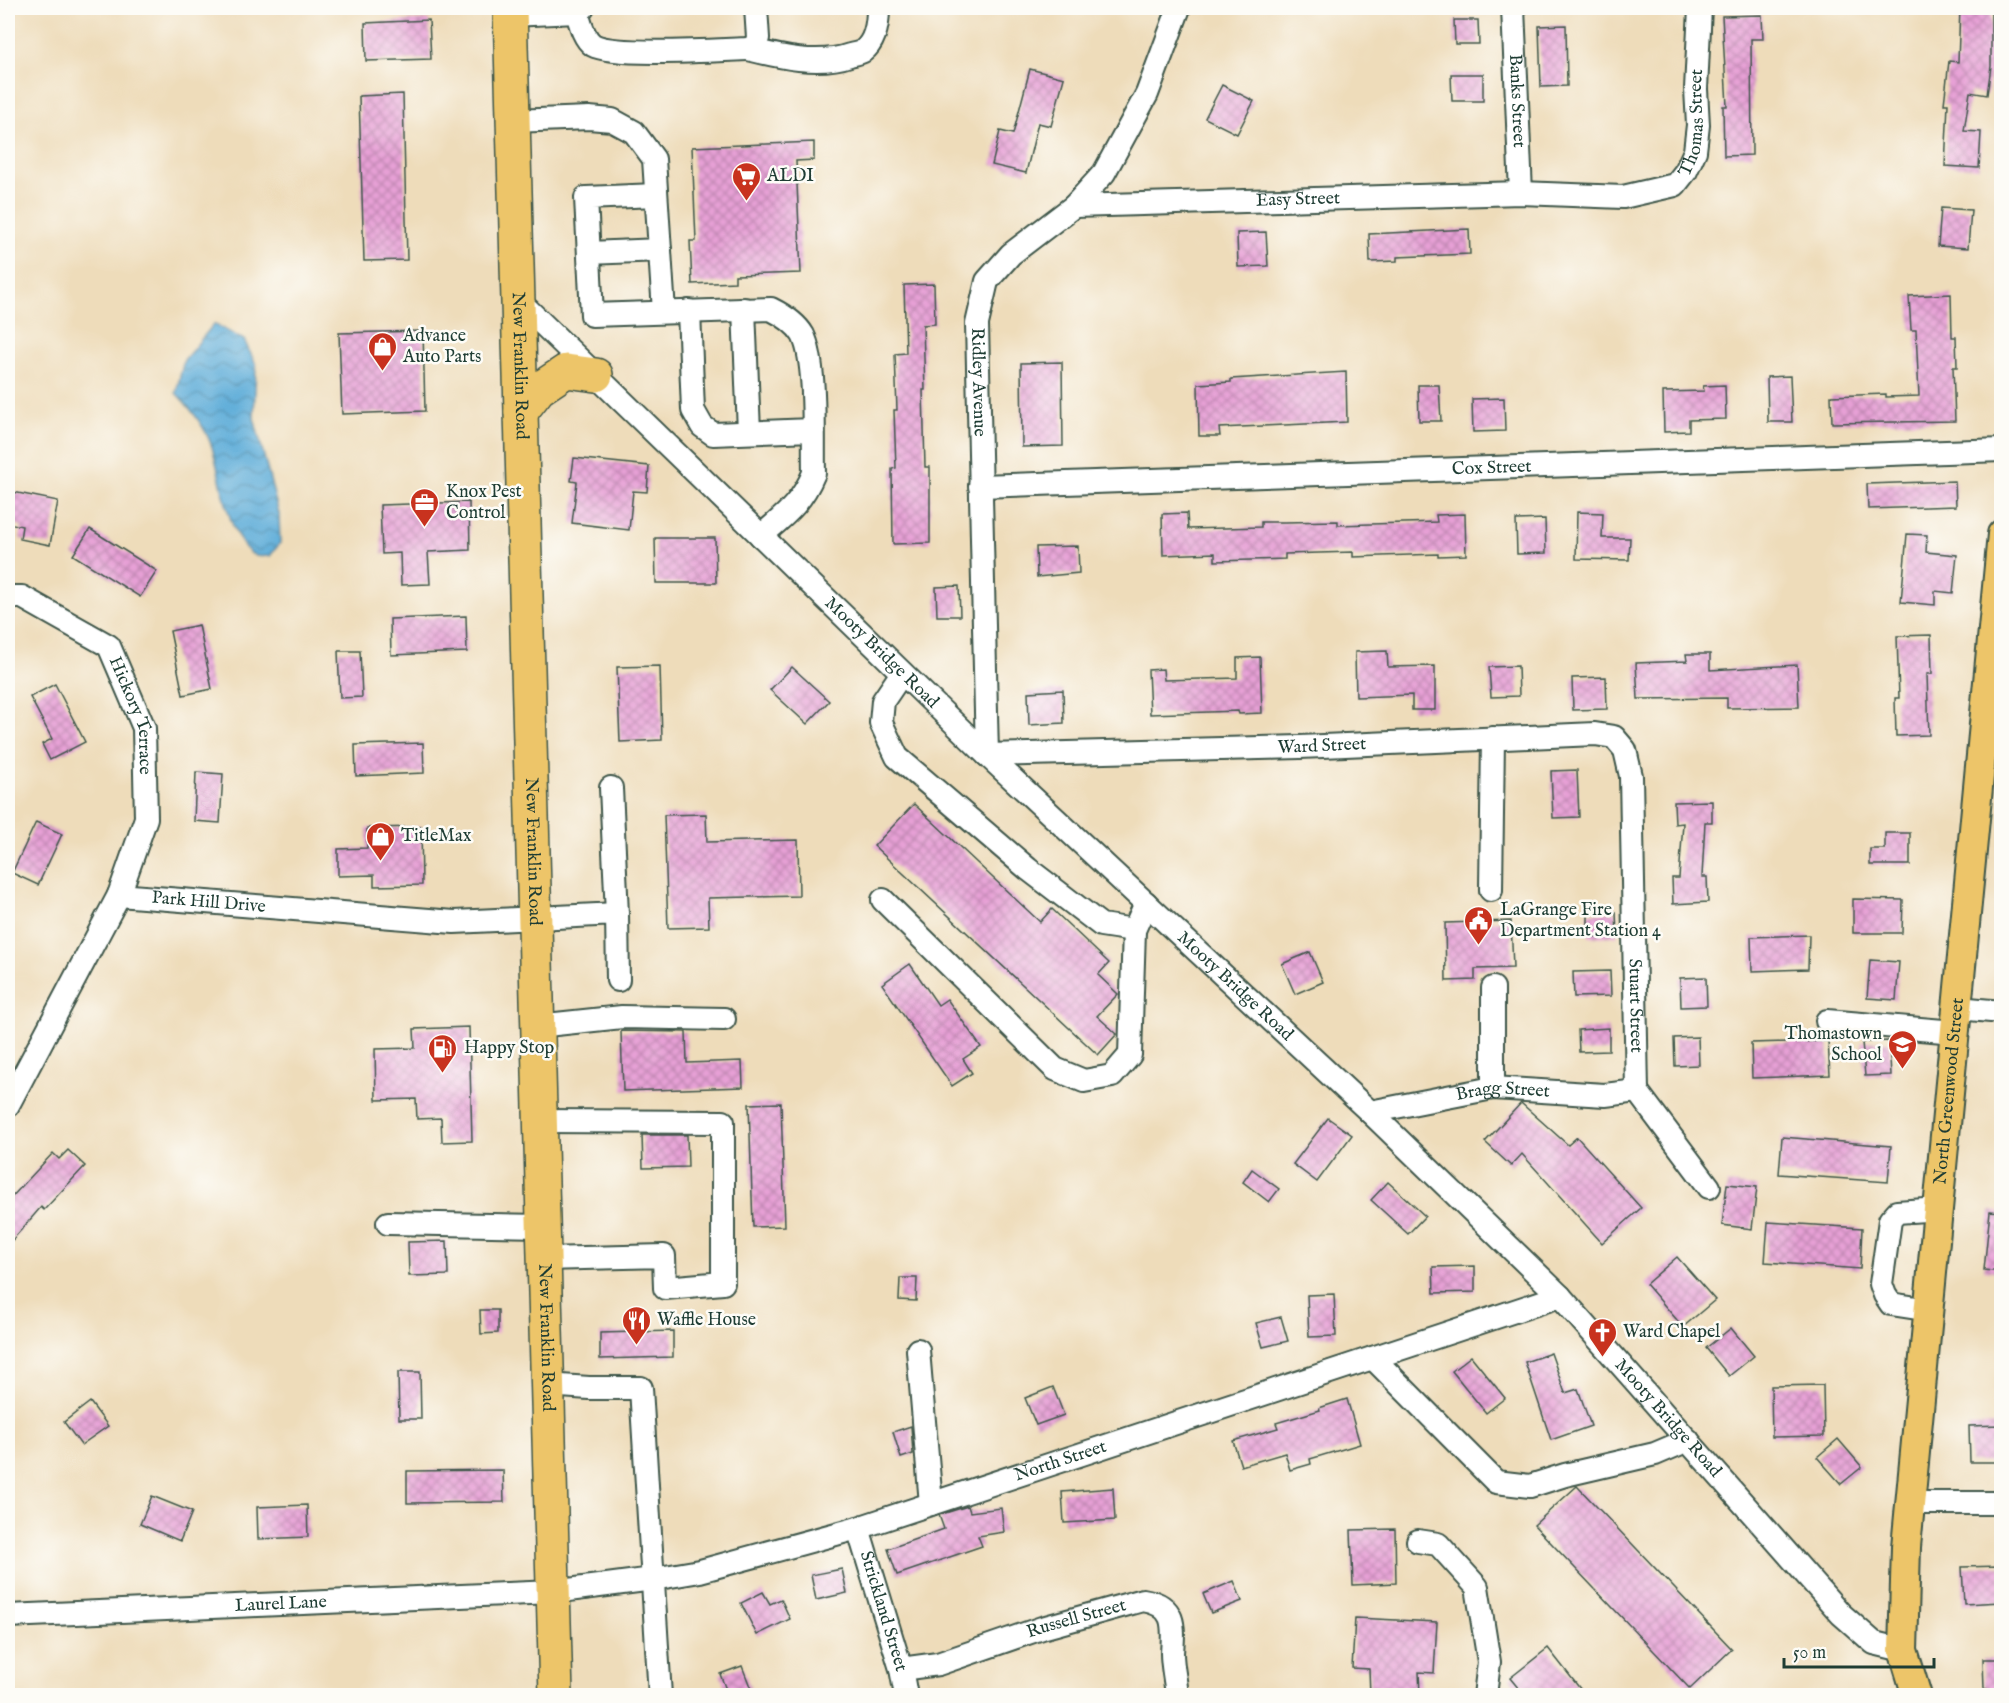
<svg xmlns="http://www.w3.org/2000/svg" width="2009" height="1703" font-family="'IM FELL English',serif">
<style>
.water{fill:url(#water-waves);stroke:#407686;stroke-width:1.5}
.building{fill:url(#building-cross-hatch)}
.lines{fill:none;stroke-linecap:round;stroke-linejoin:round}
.minor-casing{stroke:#3e5548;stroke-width:26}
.major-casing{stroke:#3e5548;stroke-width:32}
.highway-casing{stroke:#3e5548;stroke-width:36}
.minor{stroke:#fff;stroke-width:22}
.major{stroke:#edc569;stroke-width:28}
.highway{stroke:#edc569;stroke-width:33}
.labels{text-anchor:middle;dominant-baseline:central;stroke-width:5;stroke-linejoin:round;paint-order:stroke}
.street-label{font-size:18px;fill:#1f3d34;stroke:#fdfcf7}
.poi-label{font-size:18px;fill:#1f3d34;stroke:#fdfcf7;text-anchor:start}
</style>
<defs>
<pattern id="water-waves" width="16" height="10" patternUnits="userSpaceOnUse" patternTransform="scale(1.5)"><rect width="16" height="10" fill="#60aed9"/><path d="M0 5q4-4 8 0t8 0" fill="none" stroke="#4f8fb1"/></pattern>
<pattern id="building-cross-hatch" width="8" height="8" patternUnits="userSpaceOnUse" patternTransform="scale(1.5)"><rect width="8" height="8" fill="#e7a0d6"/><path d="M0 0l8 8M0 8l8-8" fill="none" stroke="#bb84ae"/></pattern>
</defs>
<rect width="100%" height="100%" fill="#fdfcf7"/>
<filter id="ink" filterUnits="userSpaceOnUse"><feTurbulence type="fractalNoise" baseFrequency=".0167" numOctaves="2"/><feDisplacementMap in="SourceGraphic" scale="12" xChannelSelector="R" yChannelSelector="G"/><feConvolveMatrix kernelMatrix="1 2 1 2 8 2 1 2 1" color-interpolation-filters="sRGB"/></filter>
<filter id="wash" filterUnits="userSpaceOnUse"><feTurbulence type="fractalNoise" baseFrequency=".008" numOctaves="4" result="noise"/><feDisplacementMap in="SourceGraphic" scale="24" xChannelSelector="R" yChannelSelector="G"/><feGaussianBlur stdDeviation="1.35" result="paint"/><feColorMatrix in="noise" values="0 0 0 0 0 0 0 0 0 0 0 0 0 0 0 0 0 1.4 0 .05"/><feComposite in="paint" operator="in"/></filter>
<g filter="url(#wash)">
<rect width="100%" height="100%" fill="#eedcba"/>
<path class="water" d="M214 324 244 340 256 365 254 418 279 514 280 543 270 556C266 556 260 557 256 556 228 544 221 474 212 447 205 426 191 409 176 393L184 360Z"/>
<g id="blocks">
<g class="building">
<path d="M1960 8H1991V66L1987 95 1970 92 1964 131 1981 132 1979 168 1945 166 1948 104H1944L1949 61 1958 62Z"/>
<path d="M1762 15 1763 39H1751L1752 155 1724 156 1723 106H1727L1722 16Z"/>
<path d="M429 20 431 59 366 61 365 23Z"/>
<path d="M1454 20H1478L1479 44H1455Z"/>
<path d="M1566 25 1567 86 1541 87 1539 26Z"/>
<path d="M1030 69 1064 78 1051 126 1038 123 1026 173 992 165 1000 131 1013 134Z"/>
<path d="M1451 74H1483V101H1452Z"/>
<path d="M1222 85 1254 101 1237 134 1205 118Z"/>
<path d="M403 94 407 260 364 261 359 96Z"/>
<path d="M814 142V160L796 161 801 273 735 275V282L692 284 690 241H696L692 147Z"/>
<path d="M1941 208 1971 210 1968 248 1938 246Z"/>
<path d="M1469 229 1470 254 1397 257V261L1370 262 1369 234Z"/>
<path d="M1266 232 1268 266 1238 267 1237 233Z"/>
<path d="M934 284 935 324 923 325 925 390H923L925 467H930V543L893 544 892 469 896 468 894 410H897L895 354 906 353 904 285Z"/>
<path d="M1951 294 1952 337H1956L1957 367H1953L1955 421 1832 423 1831 396 1886 394V397L1919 396 1916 330H1911L1909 296Z"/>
<path d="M423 331 425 411 342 414 339 333Z"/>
<path d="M1062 362 1063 446 1022 447 1021 363Z"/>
<path d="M1346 372 1347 422 1219 428 1220 436H1199L1198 384 1231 382V379Z"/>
<path d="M1790 376 1792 422H1768L1767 377Z"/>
<path d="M1418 385H1439L1441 421H1419Z"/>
<path d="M1725 385 1726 419 1689 420V431L1664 432 1663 392 1704 391 1703 386Z"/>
<path d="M1504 398 1505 431 1473 432 1472 399Z"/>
<path d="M574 458 649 466 647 492 633 491 629 530 572 523 577 482 571 481Z"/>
<path d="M1955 481 1956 506 1868 509 1867 484Z"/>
<path d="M8 491 58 501 50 545 20 539 22 526 8 523Z"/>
<path d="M469 502 470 550 428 552 430 584 401 585 400 553 382 554 380 505Z"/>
<path d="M1577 512 1603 513 1602 538H1630L1629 560 1576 559Z"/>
<path d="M1187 513 1188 529 1261 527V522H1284L1338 521V525L1437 522 1436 515 1465 514 1466 555 1438 556V554L1353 557V552L1285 554V559L1215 561V553L1163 555 1162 514Z"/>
<path d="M1545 519 1546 553 1517 554 1516 520Z"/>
<path d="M90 529 157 571 140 597 73 555Z"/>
<path d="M1907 534 1927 535 1926 552 1957 555 1953 593 1935 591V605L1901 602Z"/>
<path d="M655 538H715L716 583H656Z"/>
<path d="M1078 546 1079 573 1037 577 1036 547Z"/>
<path d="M959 586 960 616H937L936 587Z"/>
<path d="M466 616 467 652 391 655 390 619Z"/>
<path d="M199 625 212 689 183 695 170 631Z"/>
<path d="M1931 635 1932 674H1927L1929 735 1896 736 1895 698H1899L1897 636Z"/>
<path d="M338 651H360L362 697 340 698Z"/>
<path d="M1387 651 1388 667 1435 666V710H1412V695L1356 697 1355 652Z"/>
<path d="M1686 654H1710V670L1797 665 1799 707 1727 708V698L1638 699 1636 663 1687 661Z"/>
<path d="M1260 657 1262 713 1239 714 1238 711 1150 714 1148 670 1163 669 1164 680 1237 678V658Z"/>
<path d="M660 666 662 740 620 742 617 667Z"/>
<path d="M1518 666 1519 696 1491 697 1489 667Z"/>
<path d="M792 667 829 701 807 724 770 690Z"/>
<path d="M1606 677 1607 709 1573 710 1572 678Z"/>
<path d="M55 684 85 742 50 760 42 744 52 739 30 697Z"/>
<path d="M1063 690 1064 723 1029 725 1028 692Z"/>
<path d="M423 743 424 773 356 776 355 745Z"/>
<path d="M1577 770 1579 817 1553 818 1551 771Z"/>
<path d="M196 772 223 774 220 823 194 821Z"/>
<path d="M1712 801V822H1705L1702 877H1707L1708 902 1673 904 1672 878H1679L1683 823 1675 824 1674 802Z"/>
<path d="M914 804 1040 922 1052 909 1109 963 1098 975 1118 994 1097 1016 1117 1034 1098 1055 874 846Z"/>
<path d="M706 814 707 842 798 840 799 896 708 898 709 927 668 928 664 815Z"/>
<path d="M36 822 62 834 38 885 12 873Z"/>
<path d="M421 827 422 885 374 886V875L338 876V849L367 848V828Z"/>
<path d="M1885 833H1910V865H1870V849H1885Z"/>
<path d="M1853 899 1903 900 1902 933H1853Z"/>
<path d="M1616 912 1617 936 1588 937V913Z"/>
<path d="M1511 921 1513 968 1475 969V980L1446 981 1445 923Z"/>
<path d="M1809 935 1808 969 1752 971 1751 937Z"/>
<path d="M1310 952 1323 982 1295 994 1282 964Z"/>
<path d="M1870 960 1899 962 1896 1000 1867 998Z"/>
<path d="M910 964 938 1005 947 999 981 1047 963 1059 972 1073 952 1086 882 984Z"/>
<path d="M1610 971 1611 996 1574 997 1573 972Z"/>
<path d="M1706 977 1707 1006 1681 1007 1680 978Z"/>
<path d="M469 1027 472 1141 442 1142 441 1118 417 1119 416 1099 376 1100 375 1049 415 1048 414 1029Z"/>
<path d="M1609 1028V1051L1579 1052 1578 1030Z"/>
<path d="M621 1031 686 1032 687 1063 742 1061 743 1087 623 1091Z"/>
<path d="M1698 1037 1699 1065 1675 1066 1674 1038Z"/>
<path d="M1828 1041 1830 1075 1752 1078 1751 1043Z"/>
<path d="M1889 1041 1891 1075 1865 1076 1862 1042Z"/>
<path d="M781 1103 785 1226 753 1227 749 1104Z"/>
<path d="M1521 1103 1568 1145 1577 1137 1641 1208 1602 1243 1522 1154 1511 1166 1485 1142Z"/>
<path d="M1328 1118 1352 1135 1317 1182 1293 1164Z"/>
<path d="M642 1135H687L688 1167 643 1168Z"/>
<path d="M1782 1137 1891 1146 1888 1182 1779 1174Z"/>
<path d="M68 1150 85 1166 44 1210 41 1207 8 1245V1201L53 1153 59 1159Z"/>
<path d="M1252 1169 1279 1189 1269 1202 1243 1182Z"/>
<path d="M1388 1182 1425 1216 1408 1234 1371 1200Z"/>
<path d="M1727 1184 1757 1187 1752 1229 1722 1225Z"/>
<path d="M1990 1211 2001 1212V1272L1984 1270Z"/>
<path d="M1768 1222 1862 1228 1860 1269 1765 1262Z"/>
<path d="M447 1241 448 1275 409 1276 408 1242Z"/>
<path d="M1677 1257 1715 1300 1683 1327 1646 1284Z"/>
<path d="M1475 1266V1292L1434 1293 1433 1267Z"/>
<path d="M900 1278H917L916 1301 899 1300Z"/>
<path d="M1334 1294 1336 1336 1309 1337 1307 1295Z"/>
<path d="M480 1310H498V1333L481 1334Z"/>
<path d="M1281 1317 1288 1341 1263 1347 1256 1323Z"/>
<path d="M1731 1328 1754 1356 1729 1376 1706 1348Z"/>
<path d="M673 1331V1357L600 1359V1333Z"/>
<path d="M1551 1353 1565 1393 1578 1389 1591 1426 1551 1440 1525 1362Z"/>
<path d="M1471 1356 1505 1398 1486 1413 1452 1371Z"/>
<path d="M398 1372H420L421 1419H399Z"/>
<path d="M1823 1385 1824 1436 1772 1437 1771 1386Z"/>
<path d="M1053 1387 1064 1415 1036 1425 1025 1398Z"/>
<path d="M1347 1399 1360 1444 1310 1459 1311 1464 1290 1470 1285 1453 1241 1466 1233 1441 1278 1428 1276 1423 1320 1410 1319 1408Z"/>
<path d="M90 1402 108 1426 81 1445 64 1422Z"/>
<path d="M2001 1425V1462H1970L1969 1426Z"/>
<path d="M911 1426 913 1454 901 1458 893 1432Z"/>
<path d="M1838 1439 1862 1467 1841 1484 1817 1457Z"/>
<path d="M503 1470 504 1502 407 1503V1471Z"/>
<path d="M1577 1486 1732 1649 1690 1689 1534 1525Z"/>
<path d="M1113 1488 1115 1520 1064 1523 1062 1492Z"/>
<path d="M152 1496 192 1512 180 1541 140 1524Z"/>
<path d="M307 1505 308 1537 258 1539 257 1507Z"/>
<path d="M968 1506 970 1512 1001 1508 1004 1532 978 1536 982 1546 897 1575 888 1549 944 1529 939 1515Z"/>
<path d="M1395 1529 1396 1583 1353 1585 1351 1530Z"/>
<path d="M2001 1566V1602L1964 1604 1962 1567Z"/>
<path d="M842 1569 847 1593 816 1600 811 1575Z"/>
<path d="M1234 1581 1242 1601 1211 1613 1203 1594Z"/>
<path d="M763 1592 770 1604 781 1599 790 1619 757 1635 741 1603Z"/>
<path d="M1355 1618 1437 1622 1434 1673 1419 1672 1420 1695H1370L1369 1669 1352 1668Z"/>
<path d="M1548 1648 1585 1695H1524L1510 1678Z"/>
<path d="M1983 1659H2001V1690H1984Z"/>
<path d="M742 1666 751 1689 734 1695H728L720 1674Z"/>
</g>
</g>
</g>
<g filter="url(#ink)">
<use href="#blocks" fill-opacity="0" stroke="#3e5548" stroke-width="1.5"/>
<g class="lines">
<defs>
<g id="minor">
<path id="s1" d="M1179 8 1147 94 1104 173 1074 206 1011 254 987 281 977 324 987 755 1300 747 1595 734 1614 737 1625 750 1631 776 1637 1091"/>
<path id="s2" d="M1513 8 1521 193"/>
<path d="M577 12C580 22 583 38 593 45 615 57 718 50 748 49L755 46 758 38 756 8"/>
<path d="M510 15 577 12 583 8"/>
<path d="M748 49C780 57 818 66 850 55 854 54 860 53 863 51 876 41 878 22 878 8"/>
<path d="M513 121 589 118 612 120 634 132 654 159 664 312"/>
<path d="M656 195 586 198 592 315 771 309C783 315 796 323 803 335 817 363 813 440 814 473 801 504 785 515 761 536"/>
<path id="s3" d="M1074 206 1521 193 1623 197 1675 185 1686 171 1695 151 1698 125 1696 89 1700 8"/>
<path d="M589 253 660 250"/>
<path id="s4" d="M517 299 987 755 1370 1112 1560 1296 1841 1614 1874 1643 1903 1650"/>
<path d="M744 309 749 432"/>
<path d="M689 311 693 410 702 426 713 434 812 430"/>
<path id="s5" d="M980 486 2002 450"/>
<path id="s6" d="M8 597H22L109 646 144 728 146 818 119 895 8 1105"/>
<path d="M902 673 883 701 881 723 897 757 1028 869 1101 925 1134 930"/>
<path d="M611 788 617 914"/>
<path d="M1491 890 1493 738"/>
<path id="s7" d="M119 895 454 922 617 914 618 980"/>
<path d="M883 900 1055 1069 1084 1081 1112 1076 1130 1055 1134 930 1146 903"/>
<path d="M1493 988V1088"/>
<path d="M1958 1008 2002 1012"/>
<path d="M1827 1021 1955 1032"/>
<path d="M537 1026 622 1017 724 1019"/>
<path d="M1637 1091 1709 1187"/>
<path id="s8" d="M1370 1112 1493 1088 1605 1095 1637 1091"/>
<path d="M540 1121 723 1122V1283L665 1288 664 1256 544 1259"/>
<path d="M388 1223 543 1226"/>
<path d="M1930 1310 1891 1304 1885 1295 1881 1284 1890 1220 1897 1212 1939 1209"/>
<path d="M918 1350 931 1504"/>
<path d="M1373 1358 1496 1482 1530 1486 1565 1475 1655 1454 1688 1440"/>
<path d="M547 1385 589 1388H641L660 1696"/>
<path d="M1912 1503H2002"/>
<path id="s9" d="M858 1528 901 1669 906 1696"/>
<path d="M1418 1541 1438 1544 1477 1587 1489 1662 1485 1696"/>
<path id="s10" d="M8 1616 553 1592 653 1579 700 1571 858 1528 1560 1296"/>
<path id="s11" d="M901 1669 938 1664 1042 1628 1143 1600C1176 1605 1174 1626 1172 1653 1172 1667 1176 1682 1177 1696"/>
</g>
<g id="major">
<path id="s12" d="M1917 1696 1903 1650 1906 1547 2002 534"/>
</g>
<g id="highway">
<path id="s13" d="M510 8 556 1696"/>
<path d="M521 412 539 389 566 371 596 375"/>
</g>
</defs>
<use href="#minor" class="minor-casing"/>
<use href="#major" class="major-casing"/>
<use href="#highway" class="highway-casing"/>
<use href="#minor" class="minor"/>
<use href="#major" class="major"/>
<use href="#highway" class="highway"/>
</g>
</g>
<defs>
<symbol id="supermarket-pin" viewBox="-11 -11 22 30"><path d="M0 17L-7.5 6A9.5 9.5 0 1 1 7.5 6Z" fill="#c8321e" stroke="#fdfcf7"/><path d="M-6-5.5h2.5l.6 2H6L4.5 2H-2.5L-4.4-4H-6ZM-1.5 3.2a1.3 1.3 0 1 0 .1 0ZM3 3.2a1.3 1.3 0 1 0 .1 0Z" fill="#fff"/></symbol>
<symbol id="shop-pin" viewBox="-11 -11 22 30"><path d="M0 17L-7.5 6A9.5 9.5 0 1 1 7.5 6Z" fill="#c8321e" stroke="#fdfcf7"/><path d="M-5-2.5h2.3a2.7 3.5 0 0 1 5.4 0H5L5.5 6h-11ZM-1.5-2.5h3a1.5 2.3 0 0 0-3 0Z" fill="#fff"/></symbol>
<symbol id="office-pin" viewBox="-11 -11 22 30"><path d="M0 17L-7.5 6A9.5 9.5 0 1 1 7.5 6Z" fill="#c8321e" stroke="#fdfcf7"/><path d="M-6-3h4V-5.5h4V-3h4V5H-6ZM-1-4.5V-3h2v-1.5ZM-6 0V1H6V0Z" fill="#fff"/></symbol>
<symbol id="civic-pin" viewBox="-11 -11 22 30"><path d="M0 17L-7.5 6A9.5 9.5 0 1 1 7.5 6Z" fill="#c8321e" stroke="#fdfcf7"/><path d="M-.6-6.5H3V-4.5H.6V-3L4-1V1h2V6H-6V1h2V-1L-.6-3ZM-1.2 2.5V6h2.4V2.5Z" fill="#fff"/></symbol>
<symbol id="school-pin" viewBox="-11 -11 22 30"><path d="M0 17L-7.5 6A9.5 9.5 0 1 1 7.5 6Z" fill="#c8321e" stroke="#fdfcf7"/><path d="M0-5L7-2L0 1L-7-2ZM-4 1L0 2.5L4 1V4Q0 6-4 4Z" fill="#fff"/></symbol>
<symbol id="fuel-pin" viewBox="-11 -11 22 30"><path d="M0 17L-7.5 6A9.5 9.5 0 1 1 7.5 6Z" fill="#c8321e" stroke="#fdfcf7"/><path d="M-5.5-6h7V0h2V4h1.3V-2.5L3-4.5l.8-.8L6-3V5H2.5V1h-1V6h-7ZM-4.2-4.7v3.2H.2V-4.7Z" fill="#fff"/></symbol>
<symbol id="restaurant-pin" viewBox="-11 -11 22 30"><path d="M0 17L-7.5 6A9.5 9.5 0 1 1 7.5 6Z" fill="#c8321e" stroke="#fdfcf7"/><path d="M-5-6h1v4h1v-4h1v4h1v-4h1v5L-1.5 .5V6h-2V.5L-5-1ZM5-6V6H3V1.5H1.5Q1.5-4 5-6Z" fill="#fff"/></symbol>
<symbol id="church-pin" viewBox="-11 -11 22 30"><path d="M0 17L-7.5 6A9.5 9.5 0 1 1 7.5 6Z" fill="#c8321e" stroke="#fdfcf7"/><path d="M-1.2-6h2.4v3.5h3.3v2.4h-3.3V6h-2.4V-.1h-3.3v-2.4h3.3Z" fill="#fff"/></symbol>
</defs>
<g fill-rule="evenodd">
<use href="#supermarket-pin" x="730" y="160" width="33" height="45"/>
<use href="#shop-pin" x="366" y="330" width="33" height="45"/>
<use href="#office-pin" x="408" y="486" width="33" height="45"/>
<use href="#shop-pin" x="364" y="820" width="33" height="45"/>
<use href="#civic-pin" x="1462" y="904" width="33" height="45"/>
<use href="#school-pin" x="1886" y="1028" width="33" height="45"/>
<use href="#fuel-pin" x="426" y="1032" width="33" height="45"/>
<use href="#restaurant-pin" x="620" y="1304" width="33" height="45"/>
<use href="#church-pin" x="1586" y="1316" width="33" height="45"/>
</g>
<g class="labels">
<g class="street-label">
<text stroke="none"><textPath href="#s2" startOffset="93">Banks Street</textPath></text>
<text stroke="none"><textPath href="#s3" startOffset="670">Thomas Street</textPath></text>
<text stroke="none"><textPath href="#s3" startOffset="224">Easy Street</textPath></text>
<text stroke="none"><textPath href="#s13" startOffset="358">New Franklin Road</textPath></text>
<text stroke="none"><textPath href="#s1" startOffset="444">Ridley Avenue</textPath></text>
<text stroke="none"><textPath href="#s5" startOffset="512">Cox Street</textPath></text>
<text stroke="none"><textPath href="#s4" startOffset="508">Mooty Bridge Road</textPath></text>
<text stroke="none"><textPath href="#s6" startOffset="188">Hickory Terrace</textPath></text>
<text stroke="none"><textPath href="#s1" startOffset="1152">Ward Street</textPath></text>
<text stroke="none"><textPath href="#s13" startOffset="844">New Franklin Road</textPath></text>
<text stroke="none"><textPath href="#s7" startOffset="90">Park Hill Drive</textPath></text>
<text stroke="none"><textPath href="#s4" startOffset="994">Mooty Bridge Road</textPath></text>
<text stroke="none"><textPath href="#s1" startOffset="1718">Stuart Street</textPath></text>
<text stroke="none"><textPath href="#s12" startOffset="609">North Greenwood Street</textPath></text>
<text stroke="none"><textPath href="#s8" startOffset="135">Bragg Street</textPath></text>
<text stroke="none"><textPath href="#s13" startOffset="1330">New Franklin Road</textPath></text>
<text stroke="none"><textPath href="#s4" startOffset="1606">Mooty Bridge Road</textPath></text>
<text stroke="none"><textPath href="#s10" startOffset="1071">North Street</textPath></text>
<text stroke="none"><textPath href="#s10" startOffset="273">Laurel Lane</textPath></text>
<text stroke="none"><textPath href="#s9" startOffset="87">Strickland Street</textPath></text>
<text stroke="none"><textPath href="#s11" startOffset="183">Russell Street</textPath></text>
</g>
<g class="poi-label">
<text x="767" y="176">ALDI</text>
<text x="403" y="336">Advance<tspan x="403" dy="21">Auto Parts</tspan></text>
<text x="446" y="492">Knox Pest<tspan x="446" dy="21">Control</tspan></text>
<text x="401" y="836">TitleMax</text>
<text x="1500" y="910">LaGrange Fire<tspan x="1500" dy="21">Department Station 4</tspan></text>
<text x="1882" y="1034" text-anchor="end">Thomastown<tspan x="1882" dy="21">School</tspan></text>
<text x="464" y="1048">Happy Stop</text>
<text x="657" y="1320">Waffle House</text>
<text x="1623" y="1332">Ward Chapel</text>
</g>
</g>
<rect width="2009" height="1703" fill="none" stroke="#fdfcf7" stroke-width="30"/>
<path d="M1784 1658v9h150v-9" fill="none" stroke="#1f3d34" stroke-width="3"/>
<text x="1793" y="1658" font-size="18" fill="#1f3d34" stroke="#fdfcf7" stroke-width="4.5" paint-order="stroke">50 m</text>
</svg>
